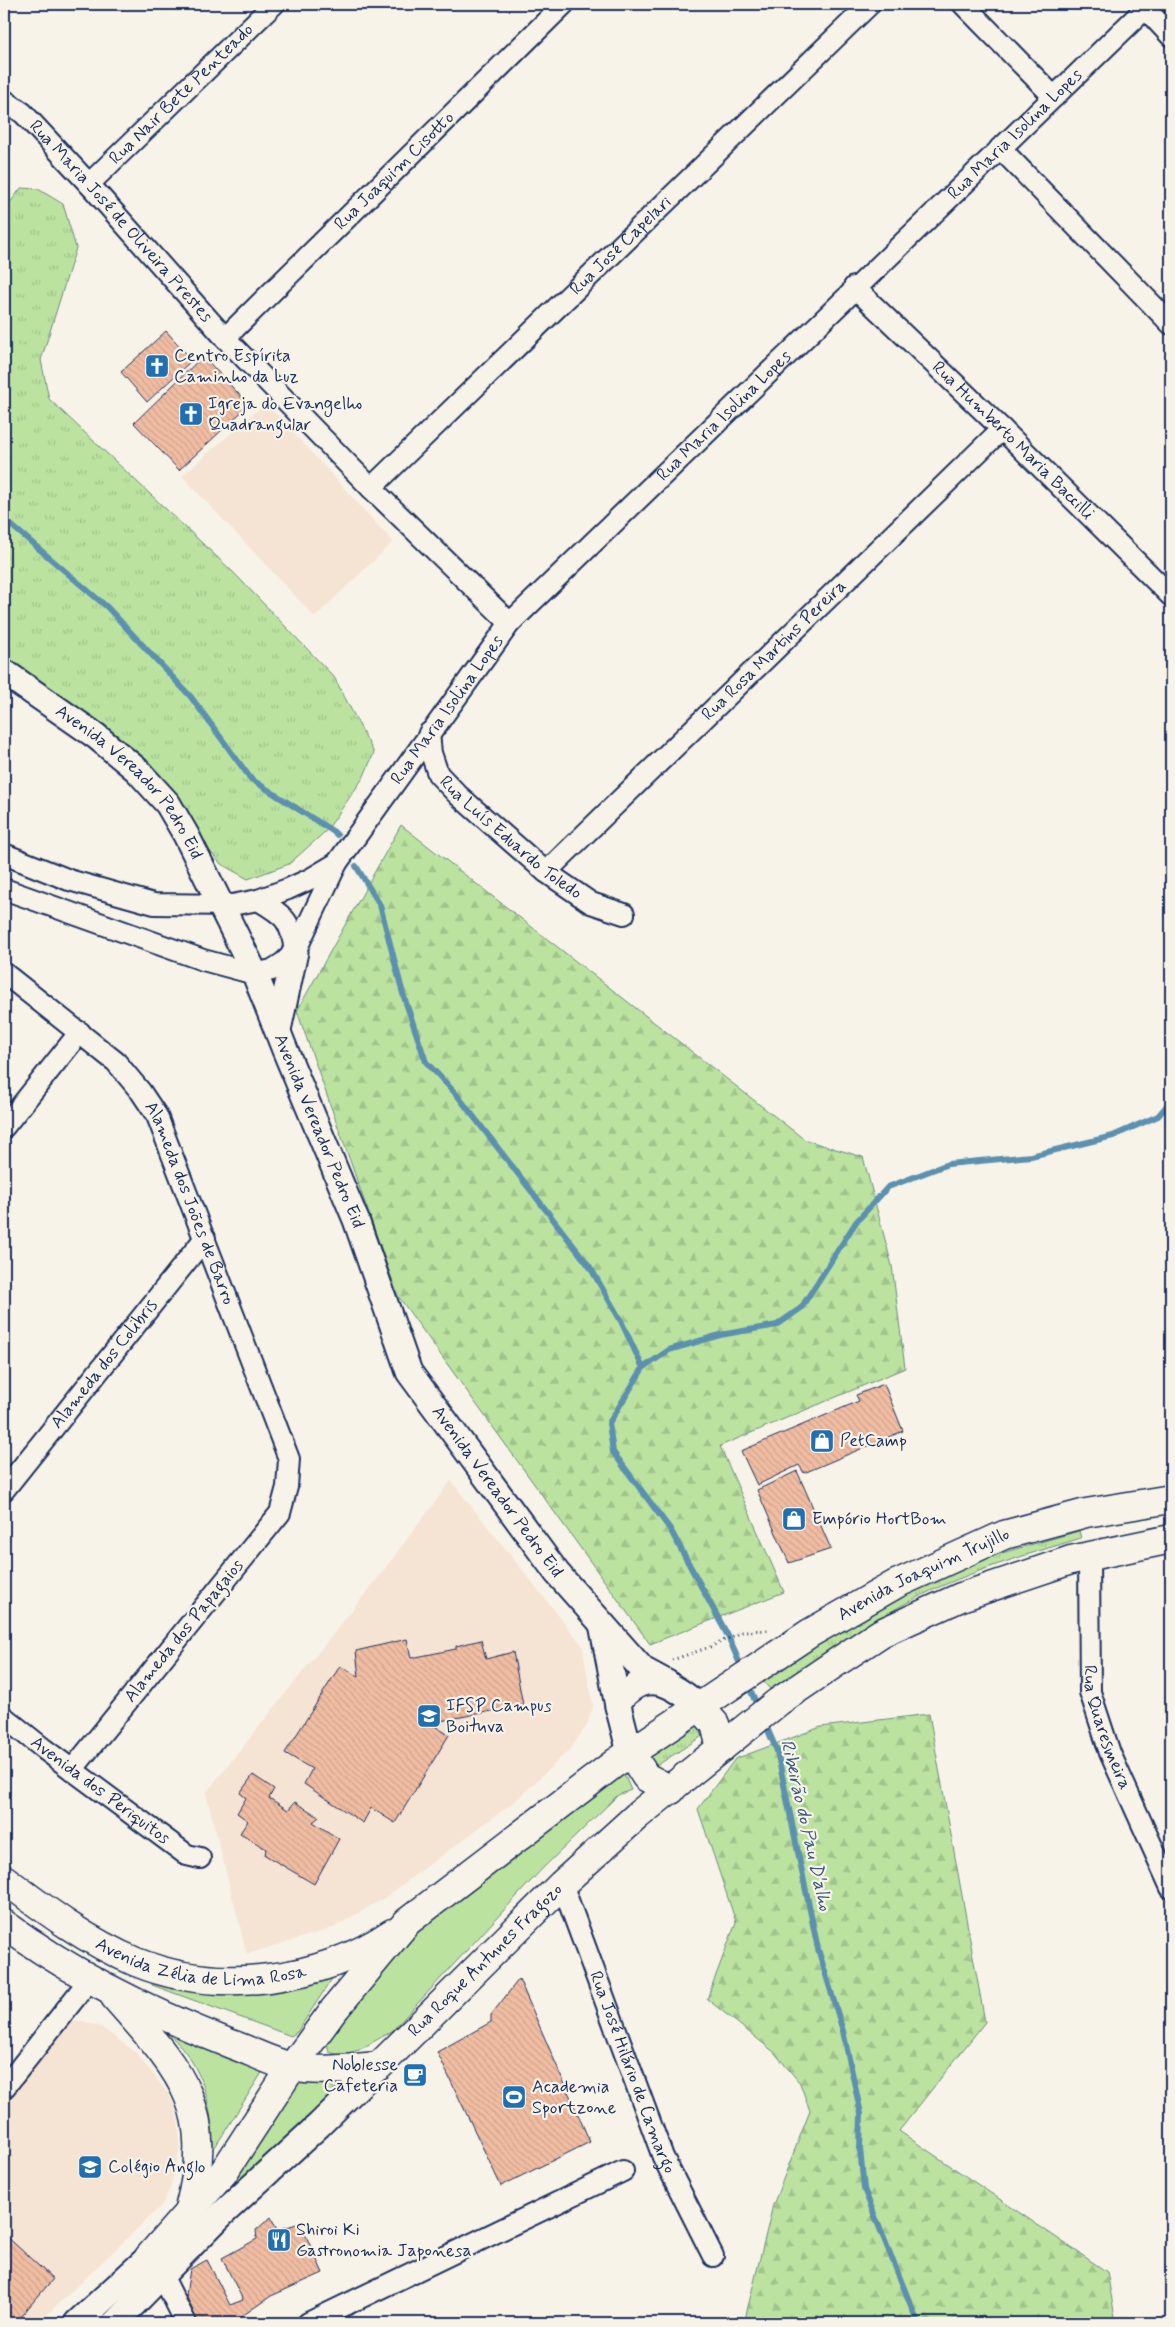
<svg xmlns="http://www.w3.org/2000/svg" width="1175" height="2327" font-family="Mynerve,sans-serif">
<style>
.built{fill:#f5e3d3}
.grass{fill:url(#grass-tufts);stroke:#6b897e}
.forest{fill:url(#forest-firs);stroke:#6b897e}
.park{fill:#bbe39f;stroke:#6b897e}
.lines{fill:none;stroke-linecap:round;stroke-linejoin:round}
.stream{stroke:#5b90af;stroke-width:6}
.building{fill:url(#building-back-hatch);stroke:#1b2f5e}
.minor-casing{stroke:#1b2f5e;stroke-width:24}
.tertiary-casing{stroke:#1b2f5e;stroke-width:29}
.secondary-casing{stroke:#1b2f5e;stroke-width:31}
.path{stroke:#1b2f5e;stroke-width:3;stroke-dasharray:1 4;stroke-linecap:butt}
.minor{stroke:#f7f3e8;stroke-width:20}
.tertiary{stroke:#f7f3e8;stroke-width:25}
.secondary{stroke:#f7f3e8;stroke-width:28}
.labels{text-anchor:middle;dominant-baseline:central;stroke-width:4.5;stroke-linejoin:round;paint-order:stroke}
.street-label{font-size:18px;fill:#1b2f5e;stroke:#f7f3e8}
.poi-label{font-size:18px;fill:#1b2f5e;stroke:#f7f3e8;text-anchor:start}
.water-label{font-size:19px;font-style:italic;fill:#365780;stroke:#f7f3e8}
</style>
<defs>
<pattern id="grass-tufts" width="24" height="20" patternUnits="userSpaceOnUse" patternTransform="scale(1.25)"><rect width="24" height="20" fill="#bbe39f"/><path d="M3 7l-1-3M5 7V3M7 7l1-3M15 17l-1-3M17 17v-4M19 17l1-3" fill="none" stroke="#a0c38b"/></pattern>
<pattern id="forest-firs" width="22" height="20" patternUnits="userSpaceOnUse" patternTransform="scale(1.25)"><rect width="22" height="20" fill="#bbe39f"/><path d="M5 1l3.5 6h-7zM16 11l3.5 6h-7z" fill="#a0c38b"/></pattern>
<pattern id="building-back-hatch" width="6" height="6" patternUnits="userSpaceOnUse" patternTransform="scale(1.25)"><rect width="6" height="6" fill="#f1bda2"/><path d="M-1 5l2 2M0 0l6 6M5-1l2 2" fill="none" stroke="#cea38e"/></pattern>
</defs>
<rect width="100%" height="100%" fill="#f7f3e8"/>
<filter id="ink" filterUnits="userSpaceOnUse"><feTurbulence type="fractalNoise" baseFrequency=".02" numOctaves="2"/><feDisplacementMap in="SourceGraphic" scale="10" xChannelSelector="R" yChannelSelector="G"/><feConvolveMatrix kernelMatrix="1 2 1 2 8 2 1 2 1" color-interpolation-filters="sRGB"/></filter>
<g filter="url(#ink)">
<g class="built">
<path d="M266 403 393 542 315 617 182 476Z"/>
<path d="M451 1481 582 1645 593 1707 587 1725 570 1749 514 1802 384 1898 333 1928 247 1954 206 1793 374 1583Z"/>
<path d="M83 2021 101 2027 135 2052 167 2092 174 2105 178 2122 180 2147 171 2186 161 2206 38 2323H8L4 2320V2103L70 2022Z"/>
</g>
<g class="grass">
<path d="M21 188 38 189 63 204 76 248 41 360 49 399 234 573 334 677 374 753 363 778 327 830 289 864 248 879 221 864 192 830 19 668 4 658V211Z"/>
<path d="M1079 1531 1081 1538C1026 1555 970 1571 918 1597 865 1623 820 1661 770 1689L758 1676 898 1594 974 1561Z"/>
<path d="M696 1717 707 1733 653 1768 648 1760 649 1752Z"/>
</g>
<g class="forest">
<path d="M401 825 805 1140 863 1157 892 1266 905 1368 720 1446 784 1592 650 1644 398 1296 297 1011Z"/>
<path d="M929 1714 985 2022 899 2131 1107 2272 1116 2323H748L746 2315 773 2205 810 2111 800 2083 774 2052 707 1999 736 1922 698 1809 735 1759 821 1727Z"/>
</g>
<g class="park">
<path d="M623 1772 631 1790 618 1795 543 1868 392 2031 359 2050 339 2055 329 2052 327 2042 375 1974 476 1877Z"/>
<path d="M339 1968 297 2032 291 2036 152 1985V1981Z"/>
<path d="M163 2030 263 2071 215 2147 213 2145C212 2101 200 2057 163 2030Z"/>
<path d="M299 2079 331 2084 335 2091 303 2125 178 2241Z"/>
</g>
<g class="lines">
<g class="stream">
<path d="M4 519 107 607 191 697 251 779 334 832 337 835"/>
<path d="M356 866 380 905 403 994 426 1062 457 1095 590 1267 621 1321 643 1368"/>
<path d="M743 1671 728 1636 670 1529 613 1452 609 1423 643 1368 669 1350 720 1335 777 1325 801 1308 856 1222 888 1187 948 1164 1031 1156 1113 1136 1158 1116 1171 1101"/>
<path d="M747 1682 759 1710"/>
<path d="M764 1721 777 1751 818 1949 843 2031 861 2114 860 2149 864 2189 918 2323"/>
</g>
</g>
<g class="building">
<path d="M166 331 192 360 147 402 121 372Z"/>
<path d="M203 356 249 405 179 470 134 423Z"/>
<path d="M884 1384 903 1431 804 1473 799 1465 757 1485 741 1451 859 1401 856 1395Z"/>
<path d="M797 1471 831 1549 789 1563 757 1490Z"/>
<path d="M407 1639 411 1658 456 1649V1646L481 1640 486 1659 513 1652 523 1705 430 1723 449 1735 395 1823 371 1808 363 1823 304 1784 312 1769 285 1753 340 1666 359 1677 356 1651Z"/>
<path d="M253 1775 274 1789 269 1798 288 1810 295 1802 319 1817 313 1822 339 1839 314 1884 265 1855 266 1849 240 1833 248 1821 237 1813 246 1798 240 1793Z"/>
<path d="M519 1979 590 2142 501 2186 437 2052 491 2022V2015Z"/>
<path d="M271 2217 277 2230 300 2223 323 2273 271 2296 232 2323H198L186 2295 190 2269 207 2260 230 2305 243 2300 222 2258 257 2239 256 2230Z"/>
<path d="M4 2234 53 2279 15 2323H9L4 2319Z"/>
</g>
<g class="lines">
<defs>
<g id="minor">
<path d="M963 4 1054 97"/>
<path d="M1145 8 1171 36"/>
<path id="s1" d="M4 100 23 113 89 184 225 338 371 488 510 623"/>
<path d="M1000 148 1171 324"/>
<path id="s2" d="M89 184 274 4"/>
<path id="s3" d="M854 287 1002 429 1171 596"/>
<path id="s4" d="M225 338 564 4"/>
<path id="s5" d="M371 488 870 4"/>
<path id="s6" d="M429 733 431 753 438 774 458 795 546 872 591 903 624 914"/>
<path d="M4 854 69 880 154 904 232 905 258 900 288 889 310 879 337 863"/>
<path id="s7" d="M546 872 1002 429"/>
<path id="s8" d="M4 889 203 960 255 974 272 970 283 963 295 952 337 863 510 623 1150 4"/>
<path d="M258 900C285 916 291 920 295 952"/>
<path id="s9" d="M4 973 116 1062 141 1092 157 1116 289 1459 287 1487 280 1513 72 1770"/>
<path d="M4 1127 80 1032"/>
<path id="s10" d="M4 1490 205 1238"/>
<path id="s11" d="M1089 1556 1090 1692 1110 1753 1171 1888"/>
<path id="s12" d="M4 1717 44 1749 187 1855 200 1858"/>
<path id="s13" d="M562 1884 663 2157 713 2256"/>
<path d="M4 2088 90 1979"/>
<path d="M154 2263 162 2275 186 2323"/>
<path d="M308 2323 623 2171"/>
</g>
<g id="tertiary">
<path id="s14" d="M4 672 96 736 137 770 168 804 186 835 255 974 285 1050 356 1220 409 1372 557 1573 643 1670 667 1683"/>
<path d="M278 1030 295 952"/>
<path d="M602 1624 618 1706"/>
<path d="M630 1752 618 1706C620 1698 624 1695 630 1690 654 1670 680 1690 700 1707"/>
<path d="M77 2323 149 2257"/>
<path d="M115 2323 221 2215 319 2125 379 2066"/>
</g>
<g id="secondary">
<path d="M700 1707 715 1724 721 1748"/>
<path d="M630 1752 646 1777 671 1790"/>
<path id="s15" d="M4 1879C45 1910 88 1942 136 1962 217 1995 319 1982 392 1933"/>
<path id="s16" d="M4 1924C73 1975 152 2013 231 2044 251 2051 271 2062 292 2067 319 2073 350 2068 379 2066L562 1884 638 1815 778 1702 840 1660 881 1633 961 1597 1071 1560 1171 1539"/>
<path d="M115 1997C179 2070 217 2106 189 2209"/>
<path id="s17" d="M149 2257 223 2173 292 2067 333 2011 407 1922 615 1763 810 1633 896 1584 1004 1535 1086 1513 1171 1499"/>
</g>
</defs>
<use href="#minor" class="minor-casing"/>
<use href="#tertiary" class="tertiary-casing"/>
<use href="#secondary" class="secondary-casing"/>
<path class="path" d="M672 1660 710 1647 744 1631 770 1630"/>
<use href="#minor" class="minor"/>
<use href="#tertiary" class="tertiary"/>
<use href="#secondary" class="secondary"/>
</g>
</g>
<defs>
<symbol id="church-square" viewBox="-11 -11 22 22"><rect x="-9" y="-9" width="18" height="18" rx="4" fill="#1f6fb2" stroke="#f7f3e8"/><path d="M-1.2-6h2.4v3.5h3.3v2.4h-3.3V6h-2.4V-.1h-3.3v-2.4h3.3Z" fill="#fff"/></symbol>
<symbol id="shop-square" viewBox="-11 -11 22 22"><rect x="-9" y="-9" width="18" height="18" rx="4" fill="#1f6fb2" stroke="#f7f3e8"/><path d="M-5-2.5h2.3a2.7 3.5 0 0 1 5.4 0H5L5.5 6h-11ZM-1.5-2.5h3a1.5 2.3 0 0 0-3 0Z" fill="#fff"/></symbol>
<symbol id="university-square" viewBox="-11 -11 22 22"><rect x="-9" y="-9" width="18" height="18" rx="4" fill="#1f6fb2" stroke="#f7f3e8"/><path d="M0-5L7-2L0 1L-7-2ZM-4 1L0 2.5L4 1V4Q0 6-4 4Z" fill="#fff"/></symbol>
<symbol id="cafe-square" viewBox="-11 -11 22 22"><rect x="-9" y="-9" width="18" height="18" rx="4" fill="#1f6fb2" stroke="#f7f3e8"/><path d="M-5.5-4.5H6V0H3Q3 3.5 0 3.5H-2.5Q-5.5 3.5-5.5 0ZM3-3.2v2h1.7v-2ZM-6 4.5H4V6H-6Z" fill="#fff"/></symbol>
<symbol id="stadium-square" viewBox="-11 -11 22 22"><rect x="-9" y="-9" width="18" height="18" rx="4" fill="#1f6fb2" stroke="#f7f3e8"/><path d="M0-5a6.5 5 0 1 0 0 10a6.5 5 0 1 0 0-10ZM-3.5-1.8h7v3.6h-7Z" fill="#fff"/></symbol>
<symbol id="school-square" viewBox="-11 -11 22 22"><rect x="-9" y="-9" width="18" height="18" rx="4" fill="#1f6fb2" stroke="#f7f3e8"/><path d="M0-5L7-2L0 1L-7-2ZM-4 1L0 2.5L4 1V4Q0 6-4 4Z" fill="#fff"/></symbol>
<symbol id="restaurant-square" viewBox="-11 -11 22 22"><rect x="-9" y="-9" width="18" height="18" rx="4" fill="#1f6fb2" stroke="#f7f3e8"/><path d="M-5-6h1v4h1v-4h1v4h1v-4h1v5L-1.5 .5V6h-2V.5L-5-1ZM5-6V6H3V1.5H1.5Q1.5-4 5-6Z" fill="#fff"/></symbol>
</defs>
<g fill-rule="evenodd">
<use href="#church-square" x="143" y="352" width="28" height="28"/>
<use href="#church-square" x="177" y="400" width="28" height="28"/>
<use href="#shop-square" x="808" y="1427" width="28" height="28"/>
<use href="#shop-square" x="780" y="1505" width="28" height="28"/>
<use href="#university-square" x="415" y="1702" width="28" height="28"/>
<use href="#cafe-square" x="401" y="2061" width="28" height="28"/>
<use href="#stadium-square" x="500" y="2083" width="28" height="28"/>
<use href="#school-square" x="76" y="2153" width="28" height="28"/>
<use href="#restaurant-square" x="265" y="2226" width="28" height="28"/>
</g>
<g class="labels">
<g class="street-label">
<text stroke="none"><textPath href="#s2" startOffset="129">Rua Nair Bete Penteado</textPath></text>
<text stroke="none"><textPath href="#s8" startOffset="1409">Rua Maria Isolina Lopes</textPath></text>
<text stroke="none"><textPath href="#s4" startOffset="238">Rua Joaquim Cisotto</textPath></text>
<text stroke="none"><textPath href="#s1" startOffset="169">Rua Maria José de Oliveira Prestes</textPath></text>
<text stroke="none"><textPath href="#s5" startOffset="348">Rua José Capelari</textPath></text>
<text stroke="none"><textPath href="#s8" startOffset="1004">Rua Maria Isolina Lopes</textPath></text>
<text stroke="none"><textPath href="#s3" startOffset="221">Rua Humberto Maria Baccilli</textPath></text>
<text stroke="none"><textPath href="#s7" startOffset="318">Rua Rosa Martins Pereira</textPath></text>
<text stroke="none"><textPath href="#s8" startOffset="599">Rua Maria Isolina Lopes</textPath></text>
<text stroke="none"><textPath href="#s14" startOffset="169">Avenida Vereador Pedro Eid</textPath></text>
<text stroke="none"><textPath href="#s6" startOffset="139">Rua Luís Eduardo Toledo</textPath></text>
<text stroke="none"><textPath href="#s14" startOffset="572">Avenida Vereador Pedro Eid</textPath></text>
<text stroke="none"><textPath href="#s9" startOffset="304">Alameda dos Joões de Barro</textPath></text>
<text stroke="none"><textPath href="#s10" startOffset="161">Alameda dos Colibris</textPath></text>
<text stroke="none"><textPath href="#s14" startOffset="978">Avenida Vereador Pedro Eid</textPath></text>
<text stroke="none"><textPath href="#s17" startOffset="1048">Avenida Joaquim Trujillo</textPath></text>
<text transform="translate(184 1631) rotate(-51)">Alameda dos Papagaios</text>
<text stroke="none"><textPath href="#s11" startOffset="174">Rua Quaresmeira</textPath></text>
<text stroke="none"><textPath href="#s12" startOffset="121">Avenida dos Periquitos</textPath></text>
<text stroke="none"><textPath href="#s15" startOffset="221">Avenida Zélia de Lima Rosa</textPath></text>
<text stroke="none"><textPath href="#s16" startOffset="560">Rua Roque Antunes Fragozo</textPath></text>
<text stroke="none"><textPath href="#s13" startOffset="201">Rua José Hilário de Camargo</textPath></text>
</g>
<g class="poi-label">
<text x="174" y="356">Centro Espírita<tspan x="174" dy="21">Caminho da Luz</tspan></text>
<text x="208" y="404">Igreja do Evangelho<tspan x="208" dy="21">Quadrangular</tspan></text>
<text x="840" y="1441">PetCamp</text>
<text x="812" y="1519">Empório HortBom</text>
<text x="446" y="1706">IFSP Campus<tspan x="446" dy="21">Boituva</tspan></text>
<text x="398" y="2065" text-anchor="end">Noblesse<tspan x="398" dy="21">Cafeteria</tspan></text>
<text x="532" y="2087">Academia<tspan x="532" dy="21">Sportzone</tspan></text>
<text x="108" y="2167">Colégio Anglo</text>
<text x="296" y="2230">Shiroi Ki<tspan x="296" dy="21">Gastronomia Japonesa</tspan></text>
</g>
<g class="water-label">
<text transform="translate(806 1825) rotate(77)">Ribeirão do Pau D'alho</text>
</g>
</g>
<rect width="1175" height="2327" fill="none" stroke="#f7f3e8" stroke-width="20"/>
<rect x="10" y="10" width="1155" height="2307" fill="none" stroke="#1b2f5e" stroke-width="2" filter="url(#ink)"/>
</svg>
